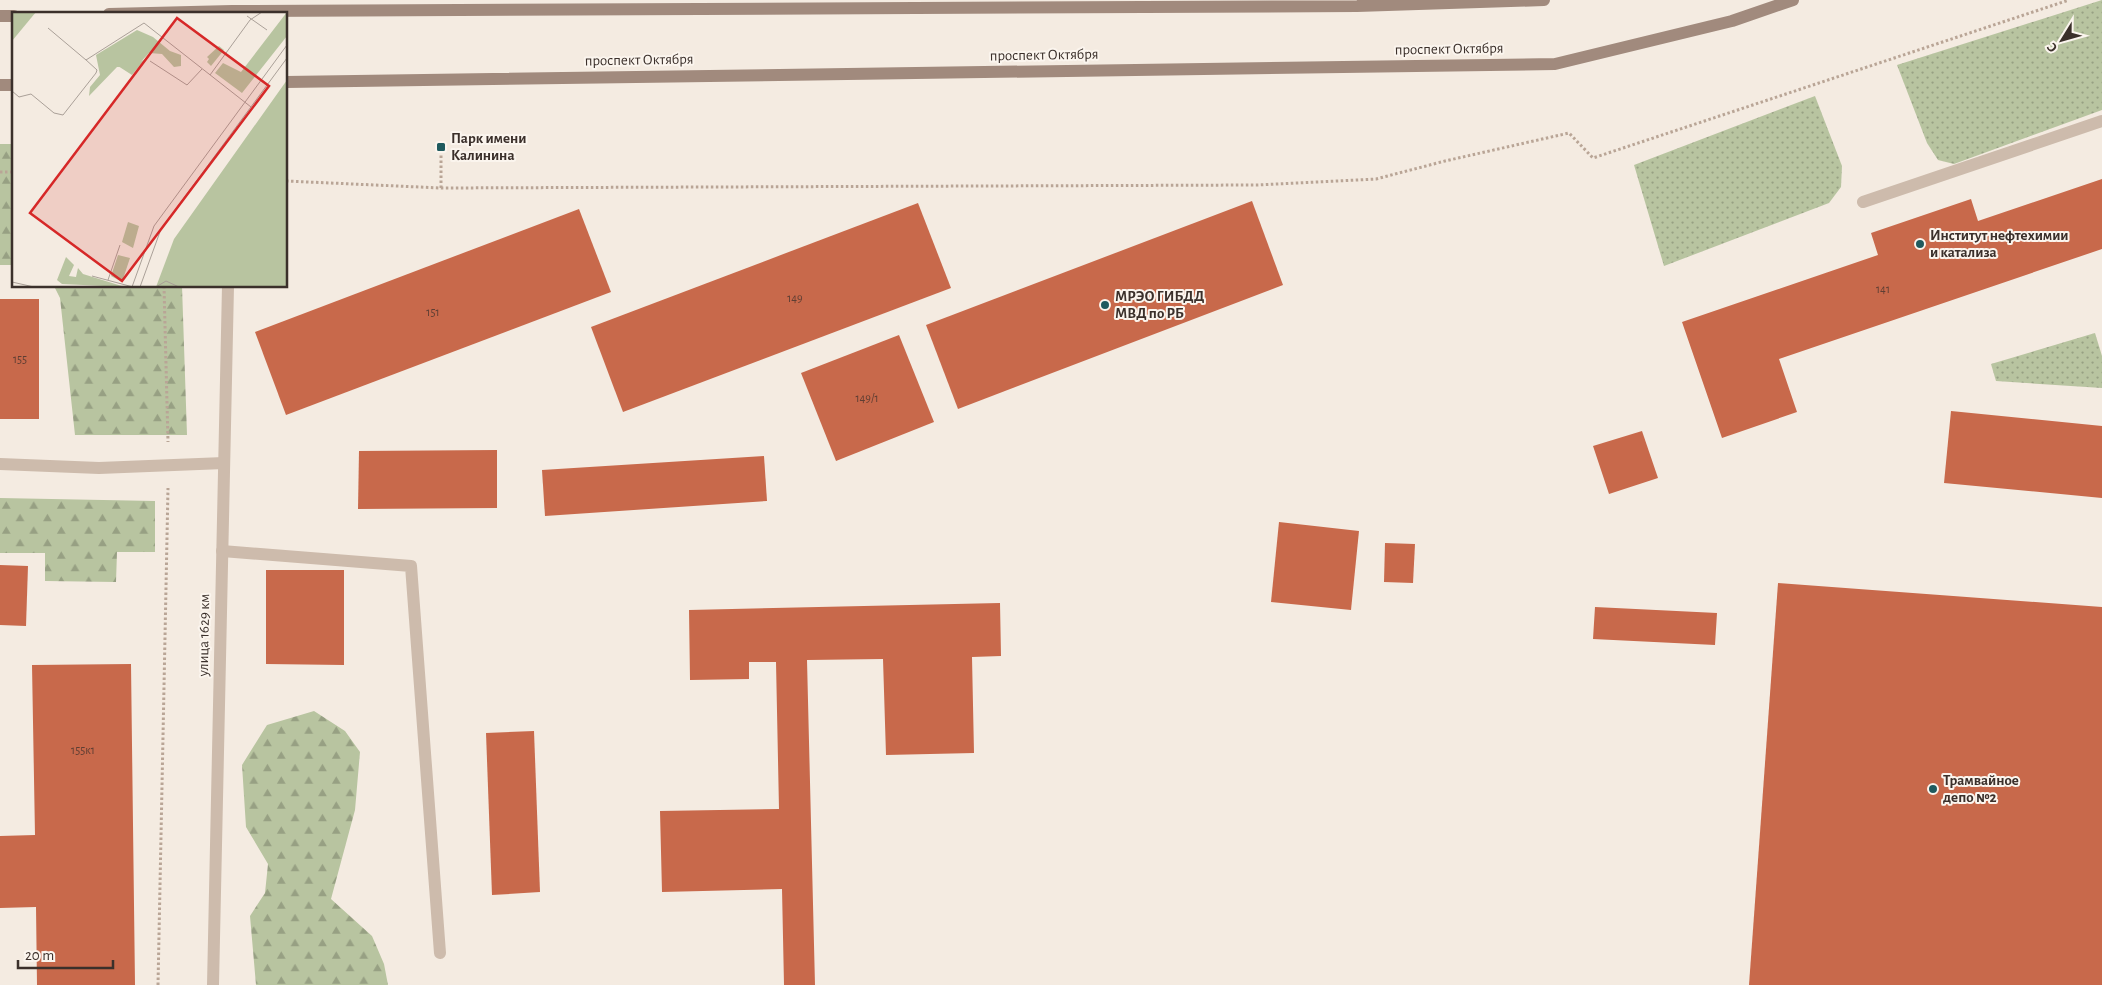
<svg xmlns="http://www.w3.org/2000/svg" width="2102" height="985" font-family="'Alegreya Sans',sans-serif">
<style>
.grass{fill:url(#grass-dots)}
.forest{fill:url(#forest-firs)}
.building{fill:#c8694b}
.lines{fill:none;stroke-linecap:round;stroke-linejoin:round}
.path{stroke:#b9a596;stroke-width:3;stroke-dasharray:2.5 2.5;stroke-linecap:butt}
.service{stroke:#cdbbac;stroke-width:12}
.minor{stroke:#cdbbac;stroke-width:12}
.secondary{stroke:#a18a7d;stroke-width:12}
.poi-dot{fill:#1f5a5e;stroke:#fbf5ee;stroke-width:2}
.labels{text-anchor:middle;dominant-baseline:central;stroke-width:4;stroke-linejoin:round;paint-order:stroke}
.number-label{font-size:12px;fill:#5e3e33}
.street-label{font-size:15px;fill:#3b302b;stroke:#fbf5ee}
.poi-label{font-size:15px;font-weight:bold;fill:#3b302b;stroke:#fbf5ee;text-anchor:start}
.inset-road{fill:none;stroke:#aaa098;stroke-width:1}
.view{fill:#d62828;fill-opacity:0.15;stroke:#d62828;stroke-width:2.5}
.inset-edge{fill:none;stroke:#3b302b;stroke-width:2.5}
</style>
<defs>
<pattern id="grass-dots" width="8" height="8" patternUnits="userSpaceOnUse" patternTransform="scale(1.25)"><rect width="8" height="8" fill="#b8c4a0"/><path d="M2 2h.1M6 6h.1" fill="none" stroke="#97a083" stroke-width="1.8" stroke-linecap="round"/></pattern>
<pattern id="forest-firs" width="22" height="20" patternUnits="userSpaceOnUse" patternTransform="scale(1.25)"><rect width="22" height="20" fill="#b8c4a0"/><path d="M5 1l3.5 6h-7zM16 11l3.5 6h-7z" fill="#97a083"/></pattern>
</defs>
<rect width="100%" height="100%" fill="#f4ebe1"/>
<g class="grass">
<path d="M2102 0V110L1954 164 1938 160 1927 143 1897 65Z"/>
<path d="M1815 96 1842 166 1841 187 1829 203 1664 266 1634 165Z"/>
<path d="M2095 333 2102 356V388L1996 381 1991 364Z"/>
</g>
<g class="forest">
<rect x="0" y="144" width="14" height="121"/>
<path d="M54 286H182L187 435H75L60 298Z"/>
<path d="M0 498 155 501V552H117L116 582 45 581V553H0Z"/>
<path d="M314 711 345 731 360 752 355 810 331 899 372 936 384 964 388 985H256L250 916 265 893 268 864 246 827 242 765 267 725Z"/>
</g>
<g class="building">
<path d="M2102 179V249L1779 359 1797 412 1722 438 1682 322 1878 255 1871 233 1971 199 1978 221Z"/>
<path d="M1252 201 1283 285 958 409 926 325Z"/>
<path d="M918 203 951 288 623 412 591 327Z"/>
<path d="M579 209 611 292 286 415 255 332Z"/>
<rect x="0" y="299" width="39" height="120"/>
<path d="M899 335 934 422 836 461 801 373Z"/>
<path d="M1951 411 2102 426V498L1944 483Z"/>
<path d="M1642 431 1658 478 1609 494 1593 446Z"/>
<path d="M497 450V508L358 509 359 451Z"/>
<path d="M764 456 767 501 545 516 542 470Z"/>
<path d="M1279 522 1359 531 1351 610 1271 602Z"/>
<path d="M1385 543 1415 544 1413 583 1384 582Z"/>
<path d="M0 565 28 566 26 626 0 625Z"/>
<path d="M266 570H344V665L266 664Z"/>
<path d="M1778 583 2102 607V985H1749Z"/>
<path d="M1000 603 1001 656 972 657 974 753 886 755 883 659 807 660 815 985H784L782 889 662 892 660 811 779 809 776 662H749V679L690 680 689 610Z"/>
<path d="M1595 607 1717 613 1715 645 1593 639Z"/>
<path d="M131 664 135 985H37L36 907 0 908V836L35 835 32 665Z"/>
<path d="M534 731 540 892 492 895 486 733Z"/>
</g>
<g class="lines">
<g class="path">
<path d="M0 172H14"/>
<path d="M286 181 441 188 1256 185 1376 179 1445 161 1569 133 1593 158 2069 0"/>
<path d="M441 188V147"/>
<path d="M164 286 168 442"/>
<path d="M158 985 168 488"/>
</g>
<g class="service">
<path d="M1863 202 2102 121"/>
<path d="M222 551 411 566 440 953"/>
</g>
<g class="minor">
<path d="M0 464 99 468 224 463"/>
<path d="M213 985 228 286"/>
</g>
<g class="secondary">
<path d="M109 14 232 11 1357 6 1544 0"/>
<path d="M0 16H14"/>
<path d="M286 82 1555 64 1732 21 1793 0"/>
<path d="M0 85H14"/>
</g>
</g>
<g class="poi-dot">
<rect x="436" y="142" width="10" height="10" rx="2.5"/>
<circle cx="1920" cy="244" r="5"/>
<circle cx="1105" cy="305" r="5"/>
<circle cx="1933" cy="789" r="5"/>
</g>
<g class="labels">
<g class="number-label">
<text x="1883" y="289">141</text>
<text x="795" y="298">149</text>
<text x="433" y="312">151</text>
<text x="20" y="359">155</text>
<text x="867" y="398">149/1</text>
<text x="83" y="750">155к1</text>
</g>
<g class="street-label">
<text transform="translate(1449 49) rotate(-1)">проспект Октября</text>
<text transform="translate(1044 55) rotate(-1)">проспект Октября</text>
<text transform="translate(639 60) rotate(-1)">проспект Октября</text>
<text transform="translate(204 635) rotate(-89)">улица 1629 км</text>
</g>
<g class="poi-label">
<text x="451" y="138">Парк имени<tspan x="451" dy="17">Калинина</tspan></text>
<text x="1930" y="235">Институт нефтехимии<tspan x="1930" dy="17">и катализа</tspan></text>
<text x="1115" y="296">МРЭО ГИБДД<tspan x="1115" dy="17">МВД по РБ</tspan></text>
<text x="1943" y="780">Трамвайное<tspan x="1943" dy="17">депо №2</tspan></text>
</g>
</g>
<g transform="translate(12 12)">
<rect width="275" height="275" fill="#f4ebe1"/>
<path d="M133 47 120 63 106 54 120 55ZM116 210 127 214 121 236 110 230ZM106 243 118 246 110 270 99 264ZM54 245 62 253 57 264 64 265 66 256 71 262 113 275 50 272 45 268Z" fill="#b8c4a0"/>
<path d="M275 0V24L230 81 203 61 211 51 229 60ZM125 18 141 25 158 39 169 43V54L162 55 150 42 137 41 124 55H105L77 84 78 75 88 63 84 43ZM207 34 212 38 199 54 195 50 197 47 195 45ZM275 68V275H144L162 227Z" fill="#b8c4a0"/>
<path d="M0 0H24L0 29Z" fill="#b8c4a0"/>
<path class="inset-road" d="M235 4 255 18M36 16 74 48 132 11 239 95M138 49 175 73 190 57M198 63 238 8 250 0M0 79 7 85 19 82 42 101 51 103 84 61 85 58 73 47M80 264 121 275M96 268 108 233M0 270 22 275M120 275 142 214 275 33M128 275 149 217 275 46M144 275 154 269 167 275"/>
<path class="view" d="M165 6 257 74 110 269 18 201Z"/>
<rect width="275" height="275" class="inset-edge"/>
</g>
<g transform="translate(2062 40) rotate(233)" stroke="#fbf5ee" stroke-width="4" paint-order="stroke">
<path d="M0-4L9 19L0 12L-9 19Z" fill="#3b302b"/>
<text y="-8" font-size="14" font-weight="bold" text-anchor="middle" fill="#3b302b">С</text>
</g>
<path d="M18 960v8h95v-8" fill="none" stroke="#3b302b" stroke-width="2.5"/>
<text x="25" y="960" font-size="15" fill="#3b302b" stroke="#fbf5ee" stroke-width="4" paint-order="stroke">20 m</text>
</svg>
